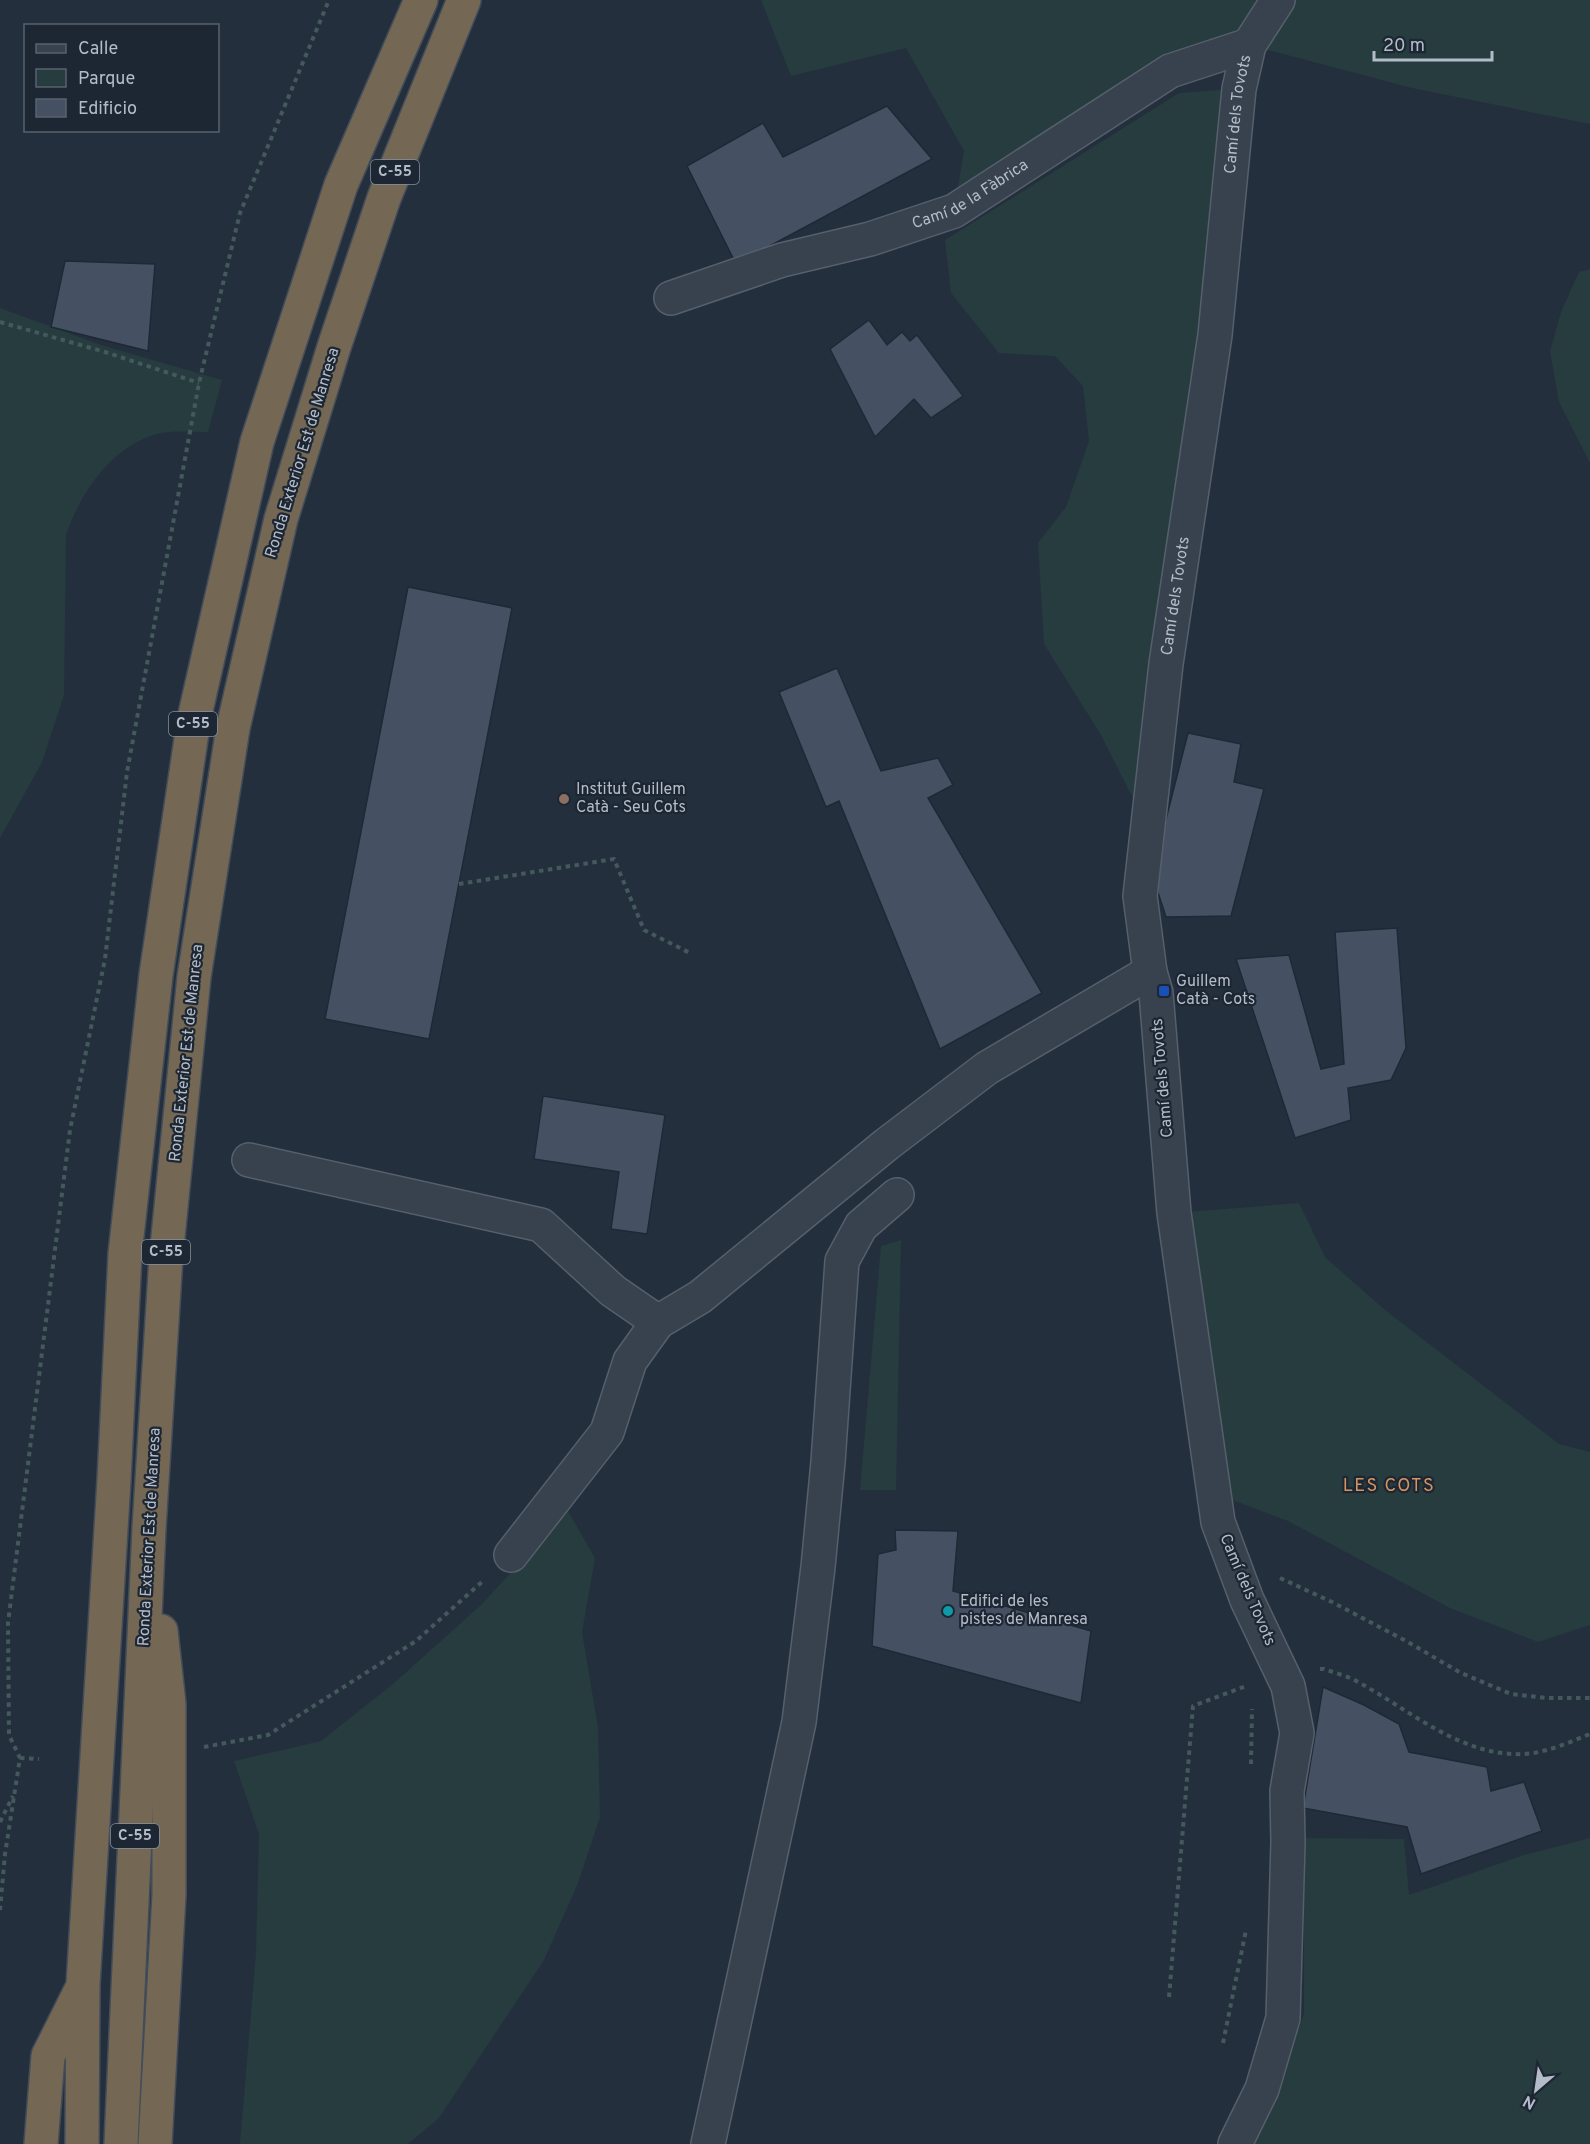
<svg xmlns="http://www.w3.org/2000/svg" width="1590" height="2144" font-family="Overpass,sans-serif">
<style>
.green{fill:#263c3f}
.building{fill:#455162;stroke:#1f2835;stroke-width:1.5}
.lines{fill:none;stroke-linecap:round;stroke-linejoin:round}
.minor-casing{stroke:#565f6c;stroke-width:36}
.highway-casing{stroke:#434c59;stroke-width:36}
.path{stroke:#44595c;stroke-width:4;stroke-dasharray:4.5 4.5;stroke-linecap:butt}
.minor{stroke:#38414e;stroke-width:33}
.highway{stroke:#746855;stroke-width:33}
.education-dot{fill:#8d6e63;stroke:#1d2633;stroke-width:2}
.transit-dot{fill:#1a4fb4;stroke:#1d2633;stroke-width:2}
.culture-dot{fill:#0f9aa8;stroke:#1d2633;stroke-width:2}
.labels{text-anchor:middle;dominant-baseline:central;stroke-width:4.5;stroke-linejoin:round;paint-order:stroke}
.shield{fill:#1d2633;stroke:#878f9c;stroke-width:1.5}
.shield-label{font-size:15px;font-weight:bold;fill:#b4bcc9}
.street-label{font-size:16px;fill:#b4bcc9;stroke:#1d2633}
.poi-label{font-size:16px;fill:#b4bcc9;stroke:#1d2633;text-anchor:start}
.neighbourhood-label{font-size:18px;letter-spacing:1.5px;fill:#d59563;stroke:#1d2633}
</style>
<rect width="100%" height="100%" fill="#242f3e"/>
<g class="green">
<path d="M761 0H1590V124L1412 88 1249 45 954 211 964 151 906 48 791 76Z"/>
<path d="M1220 90 1237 116 1147 826 1101 735 1044 644 1038 543 1066 507 1089 441 1083 386 1055 356 999 353 951 293 945 240 1179 93Z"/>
<path d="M1590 269V463L1559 402 1550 351 1561 312 1579 272Z"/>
<path d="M0 308 101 345 222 380 208 432C192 432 172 430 157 434 111 447 81 492 66 535L64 695 42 762 0 838Z"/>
<path d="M1299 1203 1325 1257 1385 1310 1559 1444 1590 1452V1625L1538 1642 1450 1608 1288 1521 1214 1493 1174 1213Z"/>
<path d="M901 1240 896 1490H860L881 1246Z"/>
<path d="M568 1511 595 1558 582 1632 598 1728 600 1817 578 1883 544 1960 439 2118 408 2144H240L256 1953 259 1834 234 1761 321 1741 393 1684 481 1605Z"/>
<path d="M1304 1838 1404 1839 1409 1895 1524 1855 1590 1838V2144H1252L1275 2095 1304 2014Z"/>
</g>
<g class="building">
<path d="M887 106 932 159 736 264 687 166 763 123 783 157Z"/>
<path d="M65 261 155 264 148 351 51 327Z"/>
<path d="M869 320 887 345 902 332 910 341 917 335 963 396 931 418 914 399 875 437 830 349Z"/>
<path d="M408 587 512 608 429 1039 325 1019Z"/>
<path d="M837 668 881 771 938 758 953 785 928 798 1042 993 940 1049 839 801 826 807 779 692Z"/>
<path d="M1188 733 1241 744 1234 782 1264 789 1231 916 1166 917 1152 874Z"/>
<path d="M1397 928 1406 1048 1391 1080 1348 1088 1351 1120 1295 1138 1236 959 1289 955 1321 1069 1344 1064 1335 932Z"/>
<path d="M543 1096 665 1115 647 1234 611 1229 619 1172 534 1159Z"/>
<path d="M895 1530 958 1531 953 1591 1091 1631 1081 1703 872 1646 878 1554 896 1550Z"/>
<path d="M1323 1687 1364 1705 1399 1724 1409 1752 1487 1767 1491 1791 1524 1782 1542 1831 1421 1874 1407 1827 1303 1808Z"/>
</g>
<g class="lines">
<defs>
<g id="minor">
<path id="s1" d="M671 298 782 260 870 239 954 211 1170 71 1249 45"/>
<path d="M249 1160 541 1225 613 1291 658 1322"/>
<path d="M511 1555 607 1432 630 1361 658 1322 700 1297 887 1144 987 1068 1150 972"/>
<path d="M708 2144 799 1722 818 1567 828 1462 842 1261 861 1226 897 1195"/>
<path id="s2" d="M1235 2144 1262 2089 1283 2018 1288 1842 1287 1791 1297 1733 1288 1686 1247 1600 1218 1522 1174 1213 1156 993 1150 972 1140 896 1166 664 1215 335 1239 89 1249 45 1278 0"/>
</g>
<g id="highway">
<path d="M41 2144 48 2056 80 1992"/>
<path d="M82 2144 83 1985 114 1480 125 1254 156 975 194 719 257 442 341 185 421 0"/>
<path d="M121 2144 149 1528 166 1257 194 977 233 728 281 519 334 347 384 198 464 0"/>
<path d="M155 2144 169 1895V1704L161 1631"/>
</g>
</defs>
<use href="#minor" class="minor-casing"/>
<use href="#highway" class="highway-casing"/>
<g class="path">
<path d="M0 322 105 352 199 383"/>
<path d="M459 884 614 859 644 930 690 953"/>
<path d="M1280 1578 1332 1602 1406 1641 1461 1673 1511 1694 1547 1698H1590"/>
<path d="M1320 1669H1324C1335 1673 1348 1676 1358 1682 1410 1710 1461 1757 1524 1754 1546 1753 1570 1742 1590 1734"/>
<path d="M204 1747 268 1735 416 1641 484 1580"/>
<path d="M20 1758 39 1759"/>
<path d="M1251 1764 1252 1709"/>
<path d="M0 1822 13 1796"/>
<path d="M0 1910 5 1854 20 1758 9 1735 8 1623 70 1130 105 959 127 772 199 383 240 213 329 0"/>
<path d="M1169 1997 1193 1706 1246 1686"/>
<path d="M1223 2043 1246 1930"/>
</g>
<use href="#minor" class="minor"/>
<use href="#highway" class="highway"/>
</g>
<circle class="education-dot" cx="564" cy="799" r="6"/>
<rect class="transit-dot" x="1158" y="985" width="12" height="12" rx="3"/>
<circle class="culture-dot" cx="948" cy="1611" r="6"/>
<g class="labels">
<g class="shield">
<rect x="371" y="160" width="48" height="24" rx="4.5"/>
<rect x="169" y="712" width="48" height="24" rx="4.5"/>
<rect x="142" y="1240" width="48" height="24" rx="4.5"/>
<rect x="111" y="1824" width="48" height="24" rx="4.5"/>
</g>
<g class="shield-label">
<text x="395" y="172">C-55</text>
<text x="193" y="724">C-55</text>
<text x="166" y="1252">C-55</text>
<text x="135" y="1836">C-55</text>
</g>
<g class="street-label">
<text stroke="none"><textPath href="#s2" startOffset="2067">Camí dels Tovots</textPath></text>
<text stroke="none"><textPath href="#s1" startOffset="318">Camí de la Fàbrica</textPath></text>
<text transform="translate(303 453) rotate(-73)">Ronda Exterior Est de Manresa</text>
<text stroke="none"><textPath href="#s2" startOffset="1581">Camí dels Tovots</textPath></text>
<text transform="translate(187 1053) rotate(-84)">Ronda Exterior Est de Manresa</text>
<text transform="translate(1163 1078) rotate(-95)">Camí dels Tovots</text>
<text transform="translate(150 1537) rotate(-87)">Ronda Exterior Est de Manresa</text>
<text transform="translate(1247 1590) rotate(67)">Camí dels Tovots</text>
</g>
<g class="poi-label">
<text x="576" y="790">Institut Guillem<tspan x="576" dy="18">Catà - Seu Cots</tspan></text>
<text x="1176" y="982">Guillem<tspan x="1176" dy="18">Catà - Cots</tspan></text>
<text x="960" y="1602">Edifici de les<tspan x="960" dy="18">pistes de Manresa</tspan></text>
</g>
<g class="neighbourhood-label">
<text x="1389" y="1486">LES COTS</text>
</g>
</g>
<rect x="24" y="24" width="195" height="108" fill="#1d2633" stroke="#59626f" stroke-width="1.5"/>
<rect x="36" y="44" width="30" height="9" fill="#38414e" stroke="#59626f" stroke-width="1.5"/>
<text x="78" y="54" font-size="18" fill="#b4bcc9">Calle</text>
<rect x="36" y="69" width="30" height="18" fill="#263c3f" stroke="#59626f" stroke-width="1.5"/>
<text x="78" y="84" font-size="18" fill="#b4bcc9">Parque</text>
<rect x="36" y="99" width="30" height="18" fill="#455162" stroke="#59626f" stroke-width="1.5"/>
<text x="78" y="114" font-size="18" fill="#b4bcc9">Edificio</text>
<g transform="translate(1536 2090) rotate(209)" stroke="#1d2633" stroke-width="4.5" paint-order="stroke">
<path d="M0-4.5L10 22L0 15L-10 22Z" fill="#b4bcc9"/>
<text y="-9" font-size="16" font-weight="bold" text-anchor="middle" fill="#b4bcc9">N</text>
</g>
<path d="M1374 51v9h118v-9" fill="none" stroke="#b4bcc9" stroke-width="3"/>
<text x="1383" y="51" font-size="18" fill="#b4bcc9" stroke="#1d2633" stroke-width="4.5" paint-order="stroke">20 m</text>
</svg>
